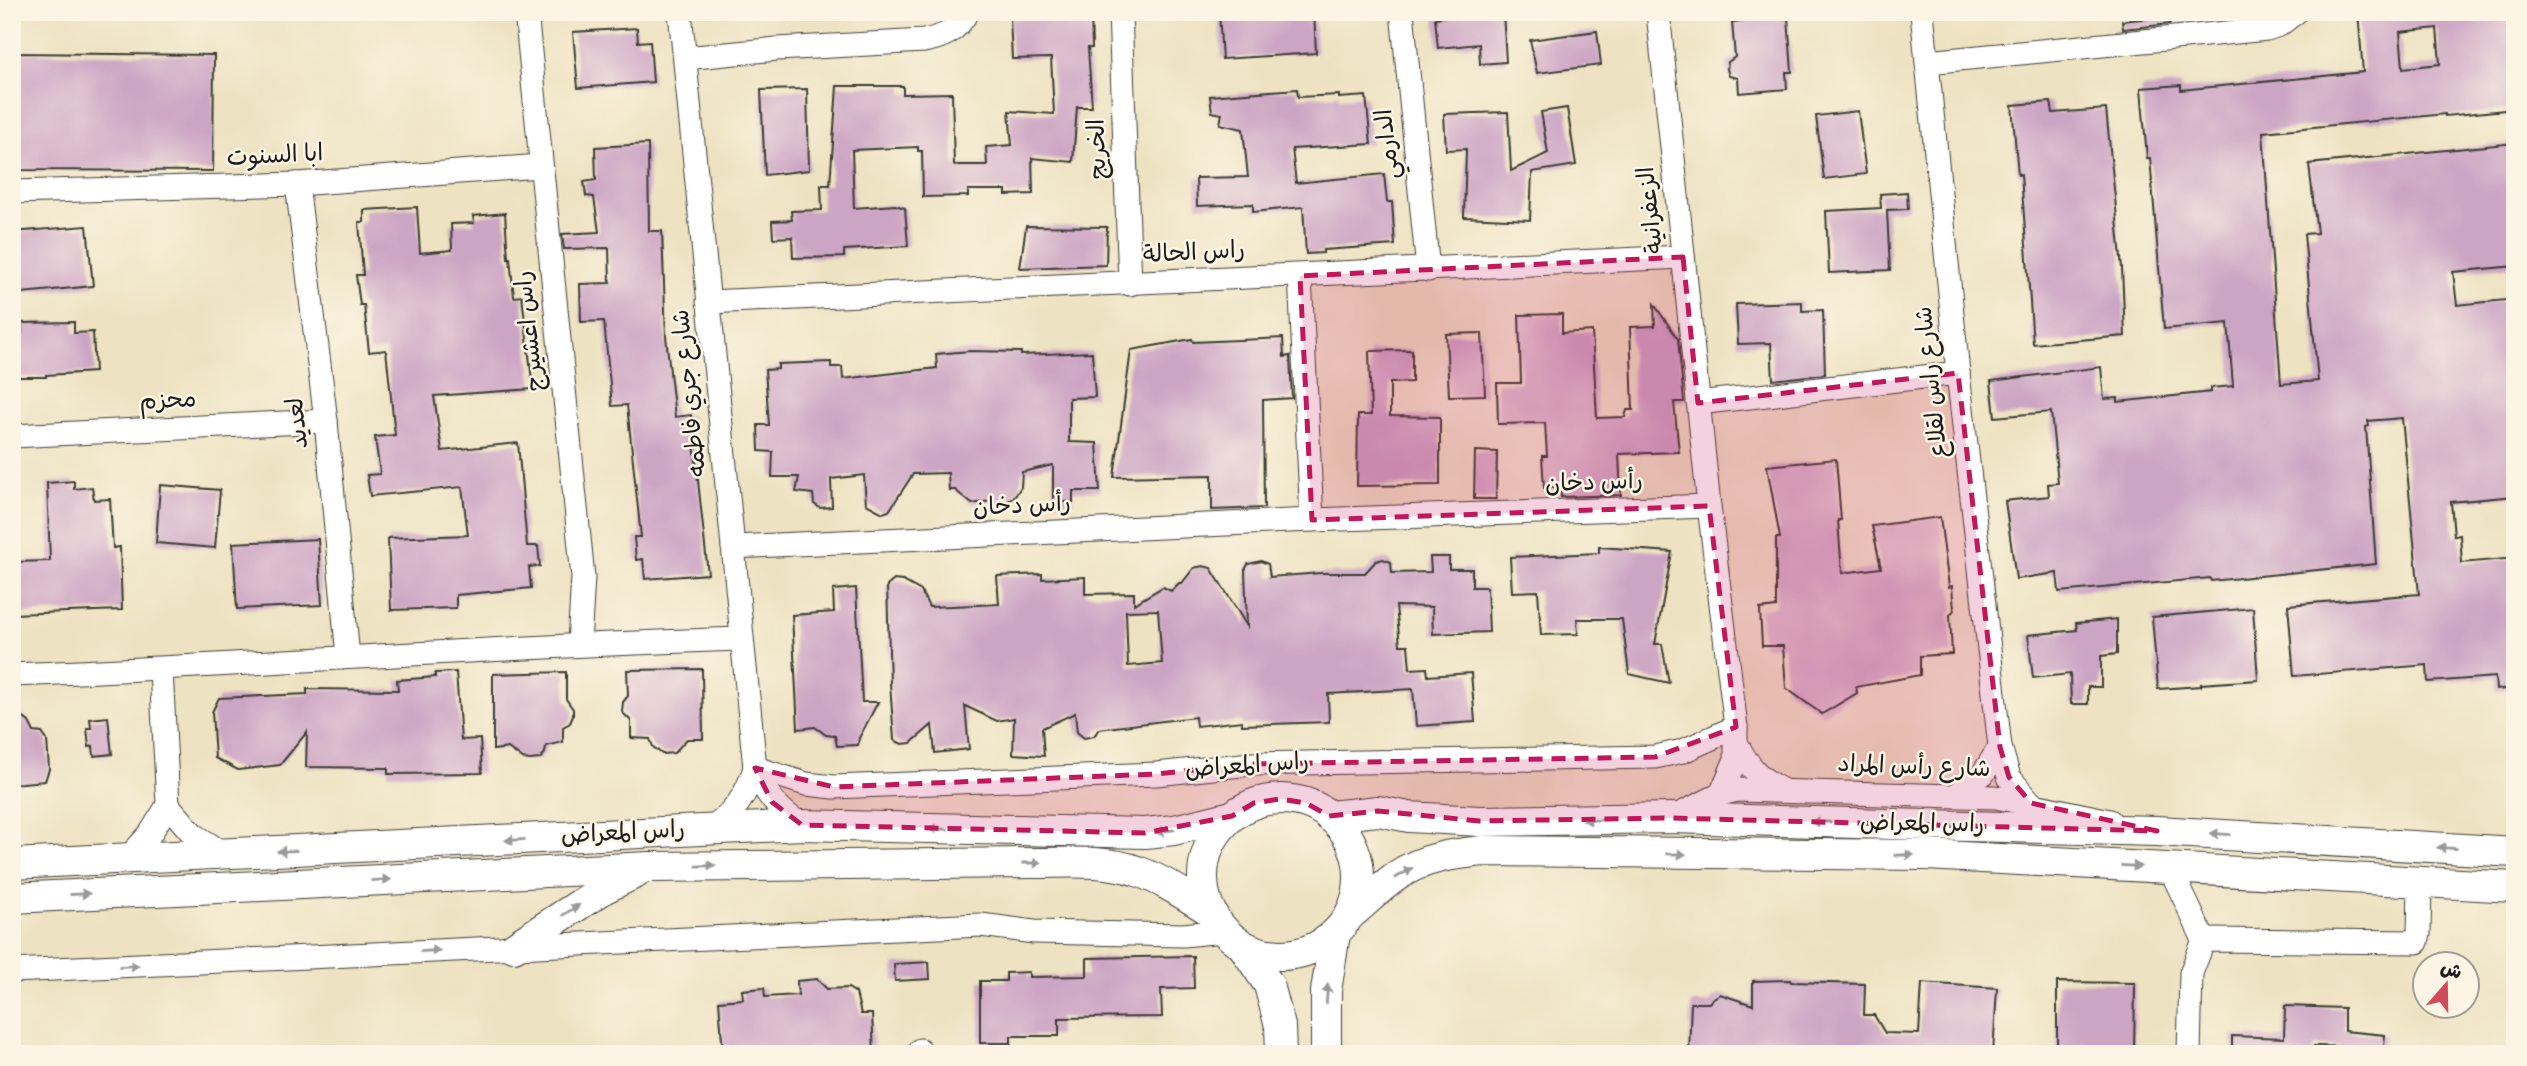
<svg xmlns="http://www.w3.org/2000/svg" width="2527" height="1066" font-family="'Indie Flower','Playpen Sans Arabic',sans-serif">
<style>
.building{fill:#cca4c4;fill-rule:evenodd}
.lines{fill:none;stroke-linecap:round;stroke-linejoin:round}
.minor-casing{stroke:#3b3a35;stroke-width:25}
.tertiary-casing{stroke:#3b3a35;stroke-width:32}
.minor{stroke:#fff;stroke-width:23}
.tertiary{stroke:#fff;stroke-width:30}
.oneway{fill:#999}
.marked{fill:#c2185b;fill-opacity:0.2;stroke:#c2185b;stroke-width:5;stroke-dasharray:14 9;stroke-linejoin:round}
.labels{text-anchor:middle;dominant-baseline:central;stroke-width:5;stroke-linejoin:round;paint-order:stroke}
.street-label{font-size:24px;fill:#1c1c1c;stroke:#fcf5e5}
</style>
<rect width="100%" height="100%" fill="#fcf5e5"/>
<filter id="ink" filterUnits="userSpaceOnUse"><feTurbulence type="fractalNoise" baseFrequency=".0143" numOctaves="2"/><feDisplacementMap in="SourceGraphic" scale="14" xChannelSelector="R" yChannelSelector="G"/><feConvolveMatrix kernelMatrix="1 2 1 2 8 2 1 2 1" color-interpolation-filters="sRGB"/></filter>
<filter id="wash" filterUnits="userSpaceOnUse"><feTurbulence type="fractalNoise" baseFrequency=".00686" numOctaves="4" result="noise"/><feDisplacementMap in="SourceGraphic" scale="28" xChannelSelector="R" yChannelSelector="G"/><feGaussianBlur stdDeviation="1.57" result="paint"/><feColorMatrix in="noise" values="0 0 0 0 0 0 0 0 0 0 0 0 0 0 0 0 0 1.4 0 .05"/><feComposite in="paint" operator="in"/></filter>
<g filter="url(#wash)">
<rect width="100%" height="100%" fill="#ede2c1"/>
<g id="blocks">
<g class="building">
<path d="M1049 12H1091L1092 48H1088L1092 107H1077L1073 162 1032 158 1033 194 1006 195V190H968V196L923 197 922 151H918V147L852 150 854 208 895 205 905 208 908 246 844 250V257L793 258 792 237 773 238 772 221 792 220 791 211 822 210 821 185H830L837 86H903V94L952 93 954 165H987L986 147 1012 145 1009 111 1054 114 1051 58 1012 59 1010 18 1046 17Z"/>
<path d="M1219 12H1314L1316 53 1222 59Z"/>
<path d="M1477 12H1503L1506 62 1480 64 1479 44 1438 48 1435 18Z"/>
<path d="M2358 12H2515V109L2445 116V114L2263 132 2281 384 2318 381 2304 234 2317 233 2309 164 2515 143V266L2453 272 2457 305 2515 299V496L2451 502 2454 536 2460 535 2462 563 2515 558V688L2496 690 2495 677 2428 682 2427 665 2294 676 2288 605 2419 594 2402 418 2368 421 2369 426 2366 427 2376 564 2211 581 2210 578 2059 592 2057 573 2016 579 2005 501 2049 496 2048 484 2058 483 2051 412 1995 417 1991 381 2101 367 2104 399 2118 398V402L2211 392V388L2233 386 2228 323 2164 329 2150 158H2147L2141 88 2181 85V90L2363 72ZM2437 28 2440 64 2403 68 2400 32Z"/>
<path d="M2169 16 2170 24 2123 29 2122 21Z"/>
<path d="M1788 18 1792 72H1786L1787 89 1739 93 1738 78 1729 76 1727 69 1728 62 1735 57 1732 22Z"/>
<path d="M637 28 638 42 650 41 653 82 578 88 573 32Z"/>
<path d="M1597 31 1601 65 1537 73 1530 40Z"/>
<path d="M12 53 214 55 213 171 12 170Z"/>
<path d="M807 89 809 170 765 175 761 90Z"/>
<path d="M1297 89 1298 97 1339 95V98L1366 96 1371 144 1292 149 1296 183 1384 174 1387 202H1392L1395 245 1323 250V253L1306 254 1303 207 1253 212V204L1197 206 1196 178 1248 177 1243 129 1220 124 1222 114 1212 112 1210 96Z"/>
<path d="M2051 102 2053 113 2106 109 2122 268 2125 336 2033 344 2021 174 2018 175 2012 105Z"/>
<path d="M1567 108 1576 165 1532 172 1530 220 1464 217 1466 149 1446 150 1444 114 1508 112 1511 171 1548 153 1541 112Z"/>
<path d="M1858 111 1866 174 1824 179 1816 116Z"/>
<path d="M648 144 649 231H662L666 336 675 417 691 415 708 574 645 579 643 559 636 560 634 537H641L627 405 612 406 604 321 581 322 580 284 610 283 609 248 564 249 562 234 599 232 594 197 586 196 584 182 596 180 595 147Z"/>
<path d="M1907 192 1908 209 1887 210 1890 270 1829 273 1826 211 1881 208 1880 194Z"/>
<path d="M417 207 420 253 452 250 451 224 474 223 473 216 505 213 508 258H510L514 297 522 296 533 389 434 396 442 451 518 443 527 546H538L540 566 529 567 531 588 456 595V608L391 610 388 538 468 535 462 487 370 496 367 475 380 474 375 437 395 435 386 350 369 352 364 305H360L356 275H363L359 222H364V210Z"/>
<path d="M87 226 93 286 12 294V232Z"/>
<path d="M1026 226 1107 227 1106 265 1020 268Z"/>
<path d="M1802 302V311L1823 310 1825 374 1773 380 1771 343 1738 344 1736 304Z"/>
<path d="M1654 304 1678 339 1684 402H1674L1679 452 1619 454 1621 495 1561 497 1560 486 1544 488 1542 456H1547L1545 423 1498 424 1497 383H1521L1519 315 1562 314V333L1592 331 1597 418 1625 417 1627 410H1633L1630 327 1655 326Z"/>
<path d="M74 322V333L93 332 95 372 46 375V377H12V334H22V323Z"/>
<path d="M1482 333 1485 395 1449 396 1446 334Z"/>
<path d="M1283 338 1284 357 1290 356 1292 398 1263 400 1264 508 1212 510V475L1114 477 1131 350 1192 339 1193 342Z"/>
<path d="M1412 350V382L1390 383V416L1440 417V485L1357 486 1358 415H1371L1369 351Z"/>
<path d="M970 351 1021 352V355L1092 352 1095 397 1069 398V442L1097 443 1100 491H1073V502H1053V465L1022 472 1021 487 1015 496 1007 502 991 504V501L972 504 955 490H949L948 473 913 474 889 511 883 513 866 504 864 475 831 479 832 507 820 508 814 504 813 494 796 492 799 477H772L773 452 759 451 758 425H769L765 370 778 369V364L831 362V367H842L843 379 937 368 936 354Z"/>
<path d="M1475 451 1497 452 1496 499H1474Z"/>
<path d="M1836 459 1841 520H1838L1842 573 1881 568 1872 526 1940 517 1949 587 1952 586 1954 610 1950 615 1952 654 1920 656V675L1856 687 1857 693 1822 714 1786 688 1783 646H1762L1760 609 1776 607V538H1780L1767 466Z"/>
<path d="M74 481V489L92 487 94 500 110 499 113 548 120 547 122 610 12 614V562L50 561 47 483Z"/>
<path d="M160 485 220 490 215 548 156 543Z"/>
<path d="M318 539 322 605 237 609 233 543Z"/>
<path d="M1599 547 1672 552 1655 644H1662L1669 683 1629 674 1622 619H1577L1578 634 1541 635 1538 591 1512 592 1510 557 1599 553Z"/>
<path d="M1430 557H1449V569H1472V587H1487L1489 632 1433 634 1432 607 1396 606 1400 645H1408L1410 669 1427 668 1428 676 1471 673 1475 722 1416 726 1413 689 1328 694 1329 722 1242 725V721L1196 726 1195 717 1099 729 1094 736 1084 738 1077 732 1075 713 1042 728 1044 756 1013 754 1014 718 997 721 965 706 969 749 935 753 932 725 911 743 902 744 894 740 890 683 887 586 894 580 903 581 921 591 929 607 999 604 997 576 1042 574V579L1085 577V594L1134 593V604L1163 587 1171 591 1179 583H1182L1194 568 1203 566 1211 568 1247 626 1245 570 1248 564 1261 561 1268 564 1270 577 1321 573H1365L1376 561 1383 559 1391 562 1392 573 1431 572ZM1158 610 1162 663 1128 666 1126 611Z"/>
<path d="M856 588 862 702H878L859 738 858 745 837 746 835 736 826 735 815 727 798 729 792 615 834 612 833 590Z"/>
<path d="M2253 608 2258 680 2201 684V686L2158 689 2152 617Z"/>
<path d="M2117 619V654L2101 656V687H2088V704H2071L2070 674 2033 678 2028 635 2077 630 2076 623Z"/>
<path d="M702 669 703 739H687L674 753 662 754 653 747 650 739 631 738V721L622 712 623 702 628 696 627 670Z"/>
<path d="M456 672 461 740 480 739 482 773 388 774V768L306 767 307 732 280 765 238 770 215 758 212 712 219 698 307 694V689L398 690 397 680 435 677V673Z"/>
<path d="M566 672V699L573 709V716L570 723 563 727V742L546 746 545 753 540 759 530 760 523 759 508 748 493 750V674Z"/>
<path d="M12 709 29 722 34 732 42 733 47 740 49 769 45 781 12 784Z"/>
<path d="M108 717 112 754 94 756 93 746 89 747 87 728H91L90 719Z"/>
<path d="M1193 956 1194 988 1161 989 1162 1017 1059 1018V1036H1011V1043H980V981H1006V973L1029 972V977L1087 976V958Z"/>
<path d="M929 962 930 979 895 981 894 964Z"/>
<path d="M817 979 827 989 848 988 856 993 861 1014H872L874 1053 723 1054 719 1001 743 999 742 990 764 988 765 997 798 995 797 981Z"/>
<path d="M1790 980 1791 982 1865 984 1864 1015H1874L1885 1033 1919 1034 1922 983 1997 988 1993 1054H1689L1691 1003H1709L1712 999 1720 994 1753 1005V981Z"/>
<path d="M2057 982 2135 983 2134 1054H2057Z"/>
<path d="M2285 1006 2344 1008V1031L2385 1035 2384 1047H2377L2376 1054H2356L2357 1047 2314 1046V1054H2232V1036L2284 1038Z"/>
</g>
</g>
</g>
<g filter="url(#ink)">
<use href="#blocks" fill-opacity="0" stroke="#3b3a35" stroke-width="2"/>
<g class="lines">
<defs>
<g id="minor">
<path d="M526 12 583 577 579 644"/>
<path d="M680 12 755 768C765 794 778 810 802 825"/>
<path d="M1120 12 1130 284"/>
<path d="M1402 12 1428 270"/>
<path d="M1658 12 1709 506 1736 727V759L1721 794"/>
<path d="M1922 12 1958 373 2000 747 2009 777 2031 803"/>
<path d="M685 58 777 49 924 41C944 37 957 31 967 12"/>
<path d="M1927 62 2267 29 2279 25 2296 12"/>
<path d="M297 184 326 421 348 657"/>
<path d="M12 192 297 184 540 166"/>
<path d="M1300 276 1312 520"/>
<path d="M708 302 1683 257"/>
<path d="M1698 403 1958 373"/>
<path d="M12 436 326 421"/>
<path d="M733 547 1312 520 1709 506"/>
<path d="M12 675C256 665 499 646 742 639"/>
<path d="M1738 746C1749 768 1762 781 1784 791"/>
<path d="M755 768 806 784 834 787 1156 774 1251 764 1655 757 1683 751 1736 727"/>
<path d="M1957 794 1983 774 2000 747"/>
<path d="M168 805 193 834 224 854"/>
<path d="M1676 816 1721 794 1737 790 1996 797 2110 821"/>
<path d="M709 830C734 814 746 796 755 768"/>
<path d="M127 859 150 834 168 805 161 669"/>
<path d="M2170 868 2204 940"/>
<path d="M12 971 981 925 1034 932 1183 935 1223 931"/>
<path d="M920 1050V1054"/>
<path d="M2189 1054 2191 973 2204 940 2417 942 2419 934 2420 882"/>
</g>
<g id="tertiary">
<circle cx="1281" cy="877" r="78"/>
<path d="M1329 816 1378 811 1409 817 1479 821 1671 818 2157 831 2515 852"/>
<path d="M12 864 802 825 1145 833 1174 830 1232 816"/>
<path d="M12 898 649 867 1032 863C1066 863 1105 859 1137 871 1163 880 1186 896 1209 910"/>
<path d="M1350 915C1366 902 1381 886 1398 875 1423 858 1453 854 1483 851L1926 855 2515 887"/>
<path d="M1243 946 1269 985 1280 1026 1281 1054"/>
<path d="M514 947 605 888 636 873"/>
<path d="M1326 1054V991L1335 934"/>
</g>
</defs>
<use href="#minor" class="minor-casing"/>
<use href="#tertiary" class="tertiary-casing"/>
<use href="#minor" class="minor"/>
<use href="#tertiary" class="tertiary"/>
</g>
<defs><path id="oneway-solid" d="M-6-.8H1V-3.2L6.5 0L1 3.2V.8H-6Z" transform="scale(1.75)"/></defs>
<g class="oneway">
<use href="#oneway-solid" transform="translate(1593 820) rotate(179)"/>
<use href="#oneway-solid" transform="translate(1821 822) rotate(-179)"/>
<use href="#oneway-solid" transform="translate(938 829) rotate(-178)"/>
<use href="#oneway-solid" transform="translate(1165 831) rotate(173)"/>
<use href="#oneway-solid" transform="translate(2220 834) rotate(-177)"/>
<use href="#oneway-solid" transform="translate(515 840) rotate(177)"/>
<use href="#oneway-solid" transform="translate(2447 848) rotate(-177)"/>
<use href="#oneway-solid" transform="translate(287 851) rotate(177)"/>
<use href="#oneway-solid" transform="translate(1676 854) rotate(1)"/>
<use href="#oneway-solid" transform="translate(1904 855)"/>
<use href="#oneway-solid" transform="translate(1032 863)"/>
<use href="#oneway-solid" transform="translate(706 866) rotate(-1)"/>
<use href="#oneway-solid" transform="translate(2131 866) rotate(3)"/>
<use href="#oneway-solid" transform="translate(1404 873) rotate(-30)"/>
<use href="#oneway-solid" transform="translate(381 880) rotate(-3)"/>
<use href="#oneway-solid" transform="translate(80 894) rotate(-3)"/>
<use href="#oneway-solid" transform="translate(571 910) rotate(-32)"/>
<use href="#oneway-solid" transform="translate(430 951) rotate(-3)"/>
<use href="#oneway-solid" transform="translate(129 966) rotate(-3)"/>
<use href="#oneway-solid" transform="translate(1327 994) rotate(-86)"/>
</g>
</g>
<path class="marked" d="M1683 257 1698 403 1958 373 2000 747 2009 777 2031 803 2157 831 1671 818 1479 821 1378 811 1329 816 1306 803 1280 799 1254 803 1232 816 1145 833 802 825 772 802 755 768 834 787 1156 774 1251 764 1655 757 1736 727 1709 506 1312 520 1300 276Z"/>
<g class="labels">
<g class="street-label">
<text transform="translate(1389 144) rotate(-96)">الدارمي</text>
<text transform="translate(1099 149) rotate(-92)">الخريج</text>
<text transform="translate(275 157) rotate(-3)">ابا السنوت</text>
<text transform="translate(1652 210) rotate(-96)">الزعفرانية</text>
<text transform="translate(1194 254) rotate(-3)">راس الحالة</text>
<text transform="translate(531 331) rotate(-96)">راس اعشيرج</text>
<text transform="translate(1933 382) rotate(-96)">شارع راس لقلاع</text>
<text transform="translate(691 393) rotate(-96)">شارع جري فاطمه</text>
<text transform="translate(168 402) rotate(-3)">محزم</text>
<text transform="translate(299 423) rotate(-96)">لعديد</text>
<text transform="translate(1594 484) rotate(-2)">رأس دخان</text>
<text transform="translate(1022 507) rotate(-3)">رأس دخان</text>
<text transform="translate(1247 767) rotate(-4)">راس المعراض</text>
<text transform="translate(1914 768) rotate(2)">شارع رأس المراد</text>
<text transform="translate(1922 825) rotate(1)">راس المعراض</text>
<text transform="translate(623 834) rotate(-3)">راس المعراض</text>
</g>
</g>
<rect width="2527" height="1066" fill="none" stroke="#fcf5e5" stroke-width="42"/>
<g transform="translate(2446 985) rotate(20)"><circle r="33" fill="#fcf5e5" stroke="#a29e95" stroke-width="2"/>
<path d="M0-5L12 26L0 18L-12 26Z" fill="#d1495b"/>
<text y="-10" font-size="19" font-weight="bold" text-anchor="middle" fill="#1c1c1c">ش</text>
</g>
</svg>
